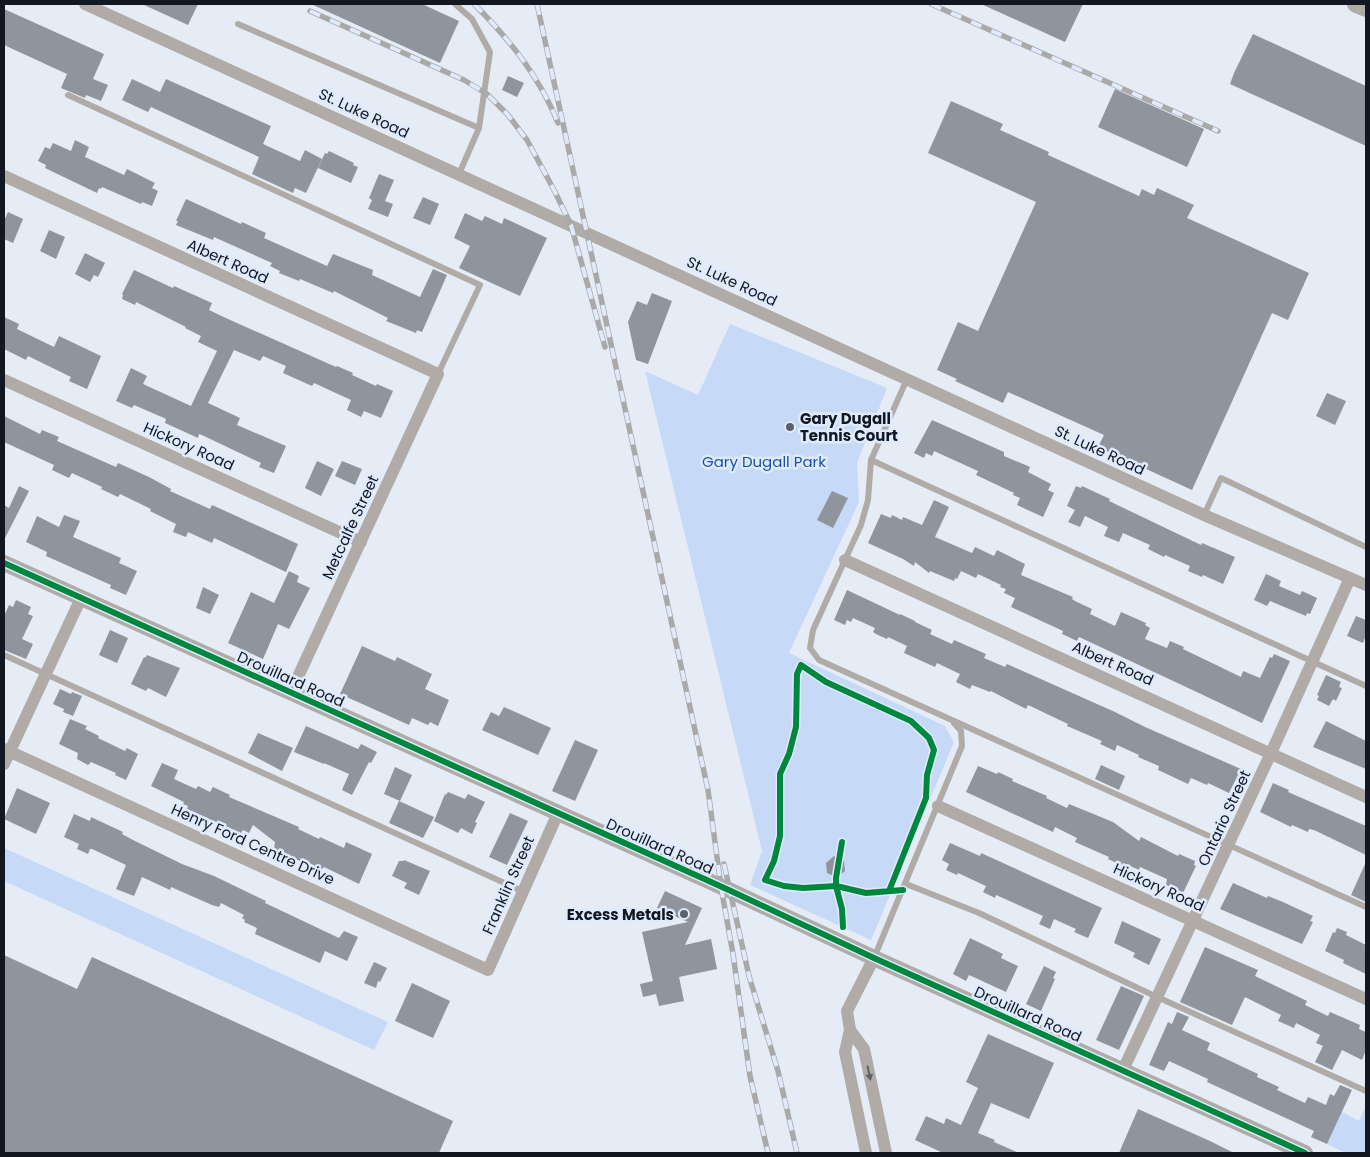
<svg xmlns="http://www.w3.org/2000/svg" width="1370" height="1157" font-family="Poppins,sans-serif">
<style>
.green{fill:#c6d9f7}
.building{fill:#8f949d}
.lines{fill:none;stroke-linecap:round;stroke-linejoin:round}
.service{stroke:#b0aba7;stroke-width:6}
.minor{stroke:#b0aba7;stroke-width:12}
.tertiary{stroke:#b0aba7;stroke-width:16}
.secondary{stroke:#afaba6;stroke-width:18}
.rail-casing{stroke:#aaa9aa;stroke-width:5.5}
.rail{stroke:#dfebfd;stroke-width:4;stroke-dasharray:11;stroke-linecap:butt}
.cycleway-casing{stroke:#dfebfd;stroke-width:9}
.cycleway{stroke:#00873e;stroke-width:6}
.oneway{fill:#606264}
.poi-dot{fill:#5c626c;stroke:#dfebfd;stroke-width:2}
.labels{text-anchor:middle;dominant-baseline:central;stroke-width:5;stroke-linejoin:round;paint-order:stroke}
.street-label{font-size:15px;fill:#111822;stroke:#dfebfd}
.poi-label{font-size:15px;font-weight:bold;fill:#111822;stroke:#dfebfd;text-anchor:start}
.park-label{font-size:15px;fill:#1c51a1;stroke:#dfebfd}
</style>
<rect width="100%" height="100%" fill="#e6ecf6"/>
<g class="green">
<path d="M730 324 887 388 857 463 859 502 789 653 945 726 954 742 871 940 750 885 762 851 645 371 698 395Z"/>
<path d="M4 848 388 1022 374 1050 4 881Z"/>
<path d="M1366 1106V1153H1346L1327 1144 1342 1112 1359 1121Z"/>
</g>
<g class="building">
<path d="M142 4H198L188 25Z"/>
<path d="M311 4H422L459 21 440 63Z"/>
<path d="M981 4H1083L1065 42Z"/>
<path d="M4 9 104 54 93 79 108 85 101 101 86 95 85 98 61 88 67 74 4 45Z"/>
<path d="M1253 34 1366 86V146L1230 84 1234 73Z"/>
<path d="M508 76 524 83 517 97 502 90Z"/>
<path d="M132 79 160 92 166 79 271 126 263 144 300 161 305 150 322 159 306 193 295 188 293 193 252 174 259 157 151 107 148 112 122 100Z"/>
<path d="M1115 89 1204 129 1187 167 1098 127Z"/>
<path d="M951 101 1003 124 1000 130 1049 152 1048 155 1139 196 1142 189 1154 195 1157 188 1194 205 1187 218 1309 273 1288 320 1272 313 1192 490 1098 447 1104 435 1008 392 1003 403 955 381 957 379 937 370 958 322 978 331 1036 202 928 153Z"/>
<path d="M75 140 89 147 85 157 124 175 127 169 155 183 152 188 158 191 152 206 142 202 141 204 102 187 101 189 99 188 97 193 45 168 46 165 38 161 45 147 50 149 53 143 71 151Z"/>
<path d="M329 151 354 163 353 165 358 167 351 183 318 168 325 153 327 154Z"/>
<path d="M379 174 394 180 385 201 393 204 388 217 368 209 372 200 369 198Z"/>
<path d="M423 197 439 204 430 225 413 218Z"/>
<path d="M186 199 241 224 242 222 266 233 264 238 327 266 333 254 373 270 372 275 420 297 433 269 447 275 422 332 417 330 416 333 386 321 388 318 334 291 333 293 300 279 299 281 279 273 280 271 270 266 272 263 214 237 213 240 176 225 178 221H176Z"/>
<path d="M8 212 23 219 13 243 4 239V221Z"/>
<path d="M465 213 482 221 485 216 502 224 504 218 547 238 520 296 459 268 470 246 454 238Z"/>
<path d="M49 230 65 237 56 259 40 251Z"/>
<path d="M85 253 105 263 98 277 94 275 90 282 75 274Z"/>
<path d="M134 270 173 288 174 286 212 303 209 310 228 319 336 367 337 366 353 373 352 375 376 386 377 384 393 391 381 418 364 411 361 417 347 410 351 400 314 383 312 386 283 373 286 366 263 356 260 361 234 350 208 403 240 418 237 425 286 446 274 473 259 467 261 463 204 436 199 434 198 438 165 423 166 419 164 418 134 405 132 408 116 401 131 368 147 376 143 384 191 406 217 351 198 342 201 336 185 328 186 327 136 302 135 305 122 299 123 295 122 294Z"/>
<path d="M652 293 672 301 648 364 636 360 628 322 637 301 647 305Z"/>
<path d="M4 317 19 324 17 329 54 347 59 336 101 356 87 389 69 381 71 377 28 356 26 360 4 349Z"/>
<path d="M1327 393 1346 401 1335 425 1316 416Z"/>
<path d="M4 416 40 434 42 430 59 437 57 441 116 467 118 463 149 477 171 489 170 491 210 509 212 505 298 544 286 572 214 538 212 543 188 532 186 537 173 532 176 524 150 511 151 509 120 494 118 497 101 489 102 487 72 473 69 478 52 470 54 465 4 442Z"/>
<path d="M932 420 1004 452V456L1030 467 1028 472 1051 484 1048 490 1054 493 1043 517 1017 505 1020 498 1013 495 1014 493 976 475 978 471 934 451 932 456 926 453 924 458 914 453Z"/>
<path d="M317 461 334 469 321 496 305 488Z"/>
<path d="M342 461 362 469 355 485 335 476Z"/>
<path d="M19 486 29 491 4 540V505L9 508Z"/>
<path d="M1076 486 1081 488 1082 486 1110 499 1109 501 1201 545 1202 543 1235 557 1223 584 1203 575 1202 577 1188 571 1190 566 1165 555 1164 557 1148 549 1150 545 1123 533 1119 542 1104 536 1108 527 1085 516 1080 527 1068 522 1075 510 1067 506Z"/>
<path d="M832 491 848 498 833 528 817 520Z"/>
<path d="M934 500 949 507 935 537 972 553 975 547 994 556 997 550 1025 564 1021 575 1073 597 1072 599 1075 601 1092 609 1090 614 1115 626 1121 612 1146 623 1145 625 1150 628 1145 639 1167 648 1170 641 1184 647 1183 649 1241 677 1243 671 1260 678 1270 657 1272 658 1274 654 1290 661 1262 723 1201 694 1079 637 1077 641 1062 634 1063 631 1011 607 1015 598 1004 593 1006 589 1000 587 1001 585 978 574 976 578 961 571 957 579 955 578 954 581 930 571 929 573 915 562 914 566 903 559 868 543 881 514 891 518 892 515 902 520 903 517 922 525Z"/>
<path d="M64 515 80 521 73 537 121 558 119 563 137 571 126 595 110 588 111 585 46 556 47 552 26 542 37 516 59 527Z"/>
<path d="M289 571 299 576 297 582 310 588 289 629 278 624 263 659 228 643 251 592 274 603Z"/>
<path d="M1266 574 1281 581 1279 586 1300 595 1302 591 1317 598 1310 614 1307 613 1306 616 1270 601 1267 606 1254 600Z"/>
<path d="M203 587 219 595 210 614 196 608Z"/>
<path d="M847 590 900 615V614L915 621V622L932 630 930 634 952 644 954 640 986 654 984 658 1005 667 1007 664 1115 712 1145 727 1241 769 1229 793 1208 783 1207 785 1191 778 1188 784 1158 770 1159 766 1138 757 1139 755 1117 745 1115 751 1100 744 1102 741 1067 726 1068 724 1028 705 1026 709 991 691 990 692 972 685 970 689 956 682 960 674 937 663 935 667 904 653 907 646 888 637 887 639 876 634 873 632 875 628 853 618 851 622 847 620 845 625 834 620Z"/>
<path d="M16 600 31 607 28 614 33 616 22 639 33 644 26 659 4 650V616L9 605 13 607Z"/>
<path d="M1356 616 1366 620V635L1363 643 1347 636Z"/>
<path d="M110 630 128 638 117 663 99 655Z"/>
<path d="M362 646 395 661 397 657 432 674 425 689 449 700 438 726 430 722 428 725 412 718 409 725 340 694Z"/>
<path d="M147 655 180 668 166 697 148 688 146 691 131 684 144 657 145 658Z"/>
<path d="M1326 675 1341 682 1339 687 1342 688 1336 701 1333 699 1329 706 1317 700 1319 696 1317 695Z"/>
<path d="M60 689 71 694 72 692 82 696 73 716 63 712 64 709 53 704Z"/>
<path d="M504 707 551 728 538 755 482 730 491 712 499 716Z"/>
<path d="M70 719 87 726 85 729 99 736 98 738 125 751 127 748 138 754 126 780 115 775 116 773 91 762 88 765 77 759 78 753 59 744Z"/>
<path d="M1326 721 1366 741V769L1313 747Z"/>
<path d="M306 726 358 749 361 744 377 752 371 763 369 762 352 795 342 790 349 774 324 763V764L294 752Z"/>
<path d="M258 733 293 748 282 771 248 753Z"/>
<path d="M575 740 598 750 575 801 552 791Z"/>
<path d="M162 763 178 770 174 779 196 789 198 786 210 792 213 787 230 795 229 797 299 827 298 829 319 839 320 837 344 848 346 842 372 854 359 884 324 867 322 869 305 861 304 863 274 849 275 842 253 825 249 833 243 830 241 833 187 809 188 806 183 804 184 802 151 786Z"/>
<path d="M1101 765 1125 776 1119 790 1095 779Z"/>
<path d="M978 766 997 774 998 772 1013 779 1012 781 1047 796 1046 798 1067 808 1069 804 1113 822 1139 841 1141 837 1178 856 1179 854 1195 861 1194 865 1196 866 1183 893 1166 885 1167 879 1140 867 1139 870 1126 864 1125 867 1108 859 1109 857 1075 842 1077 838 1055 827 1053 832 966 792Z"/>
<path d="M395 767 412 775 400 801 384 794Z"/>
<path d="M1273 783 1289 790 1288 792 1366 826V855L1314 830 1309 829 1308 832 1292 825 1291 827 1260 812Z"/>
<path d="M17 788 50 803 36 834 4 819Z"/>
<path d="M448 792 465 799 468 794 485 802 475 822 477 823 472 834 461 828 458 833 434 821 445 794 446 795Z"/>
<path d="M399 801 434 817 423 838 389 823Z"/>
<path d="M510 813 528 821 507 865 489 857Z"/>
<path d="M74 814 90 821 91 817 123 832 122 834 133 840 182 864 214 876 266 901 265 903 339 938 344 931 358 937 347 961 325 951 320 963 255 934 257 928 244 922 245 920 242 918 244 915 221 903 219 907 212 905 171 887 170 890 142 877 134 896 116 889 126 865 92 849H90L88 854 77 849 79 844 64 837Z"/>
<path d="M950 843 980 856 981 853 1102 908 1088 938 1074 932 1076 929 1054 919 1050 929 1039 924 1043 916 996 895 995 898 983 892 986 886 958 873 957 875 946 870 949 864 942 860Z"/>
<path d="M834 856 844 861 845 871 837 877 827 873 826 863Z"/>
<path d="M404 860 430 871 419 895 404 888 407 883 392 876 399 861H403Z"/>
<path d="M1366 862V902L1351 895Z"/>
<path d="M1233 883 1267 898 1268 896 1283 902 1313 916 1310 921 1313 922 1302 944 1220 909Z"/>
<path d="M665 891 702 908 685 945 711 939 717 969 679 977 684 1001 659 1006 656 994 643 997 640 984 653 981 642 932 688 922 657 908Z"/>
<path d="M1122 921 1161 939 1149 965 1133 957 1135 953 1114 943Z"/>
<path d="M1337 928 1347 932 1346 935 1366 945V974L1343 963 1344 960 1325 951 1333 932 1335 933Z"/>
<path d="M970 938 1003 954 1001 958 1018 966 1006 992 969 975 966 981 953 974Z"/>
<path d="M1205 947 1258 970 1255 976 1307 1001 1305 1005 1328 1016 1330 1012 1360 1025 1359 1029 1366 1032V1050L1362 1060 1342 1050 1332 1070 1315 1062 1323 1046 1316 1043 1320 1035 1296 1023 1294 1028 1278 1021 1281 1015 1245 997 1232 1025 1180 1002Z"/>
<path d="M4 955 77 989 92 957 453 1121 439 1153H4Z"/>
<path d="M374 962 387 968 380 982 378 981 376 988 364 983Z"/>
<path d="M1044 966 1056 972 1053 978 1055 979 1041 1011 1026 1004Z"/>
<path d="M412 983 450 1001 433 1038 395 1021Z"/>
<path d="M1121 986 1144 996 1119 1050 1096 1040Z"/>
<path d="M1177 1012 1189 1017 1182 1030 1210 1043 1207 1050 1258 1074 1257 1077 1279 1087 1277 1090 1305 1103 1308 1097 1326 1105 1330 1094 1334 1096 1340 1085 1352 1090 1327 1144 1311 1137 1314 1131 1207 1082 1208 1079 1169 1061 1164 1071 1149 1065 1168 1022 1172 1024Z"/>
<path d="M988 1034 1054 1063 1029 1119 991 1103 978 1133 995 1140 994 1142 1019 1153H943L915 1140 926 1116 944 1124 946 1118 961 1125 978 1088 966 1082Z"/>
<path d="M1138 1109 1210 1141 1234 1153H1119Z"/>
</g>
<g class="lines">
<g class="service">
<path d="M455 4 472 19 490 52 479 128 459 174"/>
<path d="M238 24 479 128"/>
<path d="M68 95 480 285 438 374"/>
<path d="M907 379 871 460 868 500 861 525 813 630 810 648 819 660 1366 907"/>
<path d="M871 460 1366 686"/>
<path d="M1204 515 1221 478 1366 547"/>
<path d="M4 655 522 891"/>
<path d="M906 884 979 913 1157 997 1366 1091"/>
<path d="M874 958 962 746 961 731 954 723"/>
</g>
<g class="minor">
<path d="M85 4 1204 515 1366 585"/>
<path d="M4 176 438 374 291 692"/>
<path d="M4 380 361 542"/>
<path d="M845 560 1366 797"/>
<path d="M4 749 488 970 558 813"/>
<path d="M4 764 81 598"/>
<path d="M938 806 1366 999"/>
<path d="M850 1030 864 1049 886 1153"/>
<path d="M1123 1070 1271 753 1350 578"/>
<path d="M866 1153 845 1052 850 1030 847 1011 874 958"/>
</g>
<path class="tertiary" d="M4 563 731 891 874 958 1305 1153"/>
<path class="secondary" d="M1356 4 1366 8"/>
<defs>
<g id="rail">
<path d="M474 4C510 40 539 76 558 123"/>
<path d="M537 4 708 790 721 887 733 954 750 1076 768 1153"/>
<path d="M931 4 1218 131"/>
<path d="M310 11 464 80 487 94 508 115 527 140 554 190 571 225 605 347"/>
<path d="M724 864 749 976 778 1071 797 1153"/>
</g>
</defs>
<use href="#rail" class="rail-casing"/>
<use href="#rail" class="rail"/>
<defs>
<g id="cycleway">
<path d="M4 563 731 891 874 958 1305 1153"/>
<path d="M842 842 836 878V886L842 909 843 927"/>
<path d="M889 891 926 798 927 775 934 750 929 738 911 721 826 682 801 665 797 674 796 727 789 754 780 774V836L774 861 765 880 784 886 803 888 836 886 866 893 903 890"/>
</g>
</defs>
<use href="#cycleway" class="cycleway-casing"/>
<use href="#cycleway" class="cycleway"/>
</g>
<defs><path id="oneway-solid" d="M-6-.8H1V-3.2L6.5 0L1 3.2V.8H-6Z" transform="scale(1.25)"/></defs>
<use class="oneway" href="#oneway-solid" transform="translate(869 1073) rotate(78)"/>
<g class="poi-dot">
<circle cx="790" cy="427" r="5"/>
<circle cx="684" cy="914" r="5"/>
</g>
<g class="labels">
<g class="street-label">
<text transform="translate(364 113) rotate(25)">St. Luke Road</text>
<text transform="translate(228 261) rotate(24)">Albert Road</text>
<text transform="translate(732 281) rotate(25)">St. Luke Road</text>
<text transform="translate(189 446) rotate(24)">Hickory Road</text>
<text transform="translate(1100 450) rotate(25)">St. Luke Road</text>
<text transform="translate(350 527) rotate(-65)">Metcalfe Street</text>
<text transform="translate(1113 663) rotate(24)">Albert Road</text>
<text transform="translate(291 679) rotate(24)">Drouillard Road</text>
<text transform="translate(1224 818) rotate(-65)">Ontario Street</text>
<text transform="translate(253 844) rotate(24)">Henry Ford Centre Drive</text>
<text transform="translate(660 846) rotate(24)">Drouillard Road</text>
<text transform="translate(508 885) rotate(-66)">Franklin Street</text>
<text transform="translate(1159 887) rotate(24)">Hickory Road</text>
<text transform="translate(1028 1014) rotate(24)">Drouillard Road</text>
</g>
<g class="poi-label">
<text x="800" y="418">Gary Dugall<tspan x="800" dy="17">Tennis Court</tspan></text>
<text x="674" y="914" text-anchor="end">Excess Metals</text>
</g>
<g class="park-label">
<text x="764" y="461">Gary Dugall Park</text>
</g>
</g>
<rect width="1370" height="1157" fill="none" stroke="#111822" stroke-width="10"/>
</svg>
